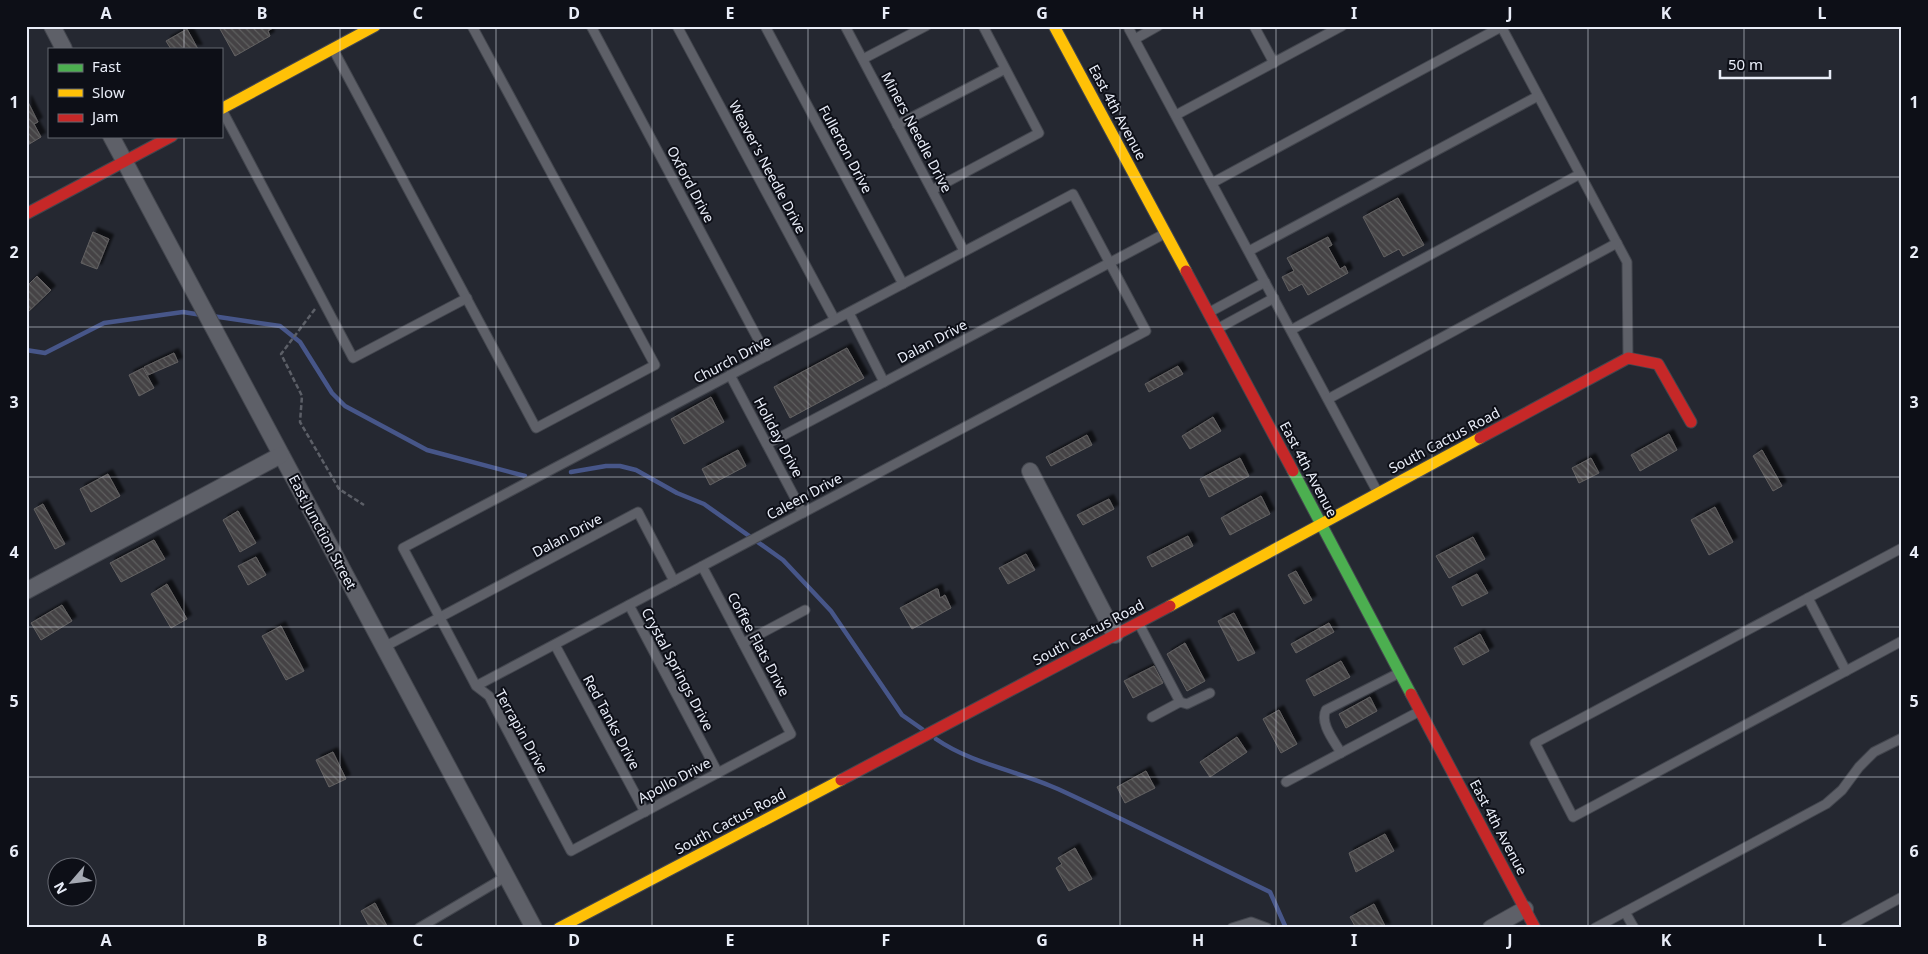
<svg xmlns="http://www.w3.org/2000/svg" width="1928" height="954" font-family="'Noto Sans',sans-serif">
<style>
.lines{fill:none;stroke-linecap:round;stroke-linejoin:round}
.stream{stroke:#475689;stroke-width:4.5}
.building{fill:url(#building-back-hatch);stroke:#636162;filter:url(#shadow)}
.lane-casing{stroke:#43464e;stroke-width:11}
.street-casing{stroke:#43464e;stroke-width:18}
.fast-casing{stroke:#43464e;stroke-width:13}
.slow-casing{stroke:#43464e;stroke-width:13}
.jam-casing{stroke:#43464e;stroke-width:13}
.path{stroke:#5c5f67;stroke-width:2.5;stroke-dasharray:5 2.5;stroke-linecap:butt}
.lane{stroke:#5e6068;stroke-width:9}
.street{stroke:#5e6068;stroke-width:16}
.fast{stroke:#4caf50;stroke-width:11}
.slow{stroke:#ffc107;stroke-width:11}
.jam{stroke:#c62828;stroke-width:11}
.grid{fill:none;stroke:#e9edf8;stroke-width:1;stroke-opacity:0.55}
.labels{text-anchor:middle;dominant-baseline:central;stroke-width:4;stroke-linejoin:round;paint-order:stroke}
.street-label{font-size:14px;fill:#e9edf8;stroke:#0d0f17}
.neatline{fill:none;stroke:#e9edf8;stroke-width:2}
.grid-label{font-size:16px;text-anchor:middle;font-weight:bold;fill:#e9edf8}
</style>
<defs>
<pattern id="building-back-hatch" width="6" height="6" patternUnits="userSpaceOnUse" patternTransform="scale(1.25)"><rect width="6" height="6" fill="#444344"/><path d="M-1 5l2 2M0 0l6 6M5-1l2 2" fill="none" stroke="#5f5e60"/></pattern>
<filter id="shadow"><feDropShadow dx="4.5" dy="-4.5" stdDeviation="1" flood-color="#0009"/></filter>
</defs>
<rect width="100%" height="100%" fill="#252831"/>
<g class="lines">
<g class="stream">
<path d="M212 316 280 326 300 342 332 393 345 406 427 450 525 476"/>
<path d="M26 350 45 353 104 323 183 312 202 315"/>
<path d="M571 472 606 466H620L636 470 677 493 704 504 783 560 831 611 902 715 922 729"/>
<path d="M936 739C972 764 1019 771 1058 789 1130 822 1199 858 1270 892L1286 928"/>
</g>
</g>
<g class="building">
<path d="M224 26H276L268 31 270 36 235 56 220 29Z"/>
<path d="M187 29 198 49H171L166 41Z"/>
<path d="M27 100 38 122 34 124 41 137 26 146Z"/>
<path d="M1398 198 1424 245 1403 256 1399 249 1384 257 1363 217Z"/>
<path d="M93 232 109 239 97 269 81 263Z"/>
<path d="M1328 237 1332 245 1328 247 1340 269 1345 266 1348 273 1308 295 1302 284 1289 291 1282 277 1294 271 1287 258Z"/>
<path d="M37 276 51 290 26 314V287Z"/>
<path d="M847 348 864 378 790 418 774 387Z"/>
<path d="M174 353 178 362 148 375 144 367Z"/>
<path d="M1178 366 1183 374 1149 392 1145 384Z"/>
<path d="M143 368 154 388 139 396 129 375Z"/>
<path d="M711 397 724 422 684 444 671 419Z"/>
<path d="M1213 417 1221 431 1190 449 1182 436Z"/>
<path d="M1669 434 1677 450 1640 471 1631 455Z"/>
<path d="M1087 435 1092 445 1051 466 1046 457Z"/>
<path d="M738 450 746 466 710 485 702 469Z"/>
<path d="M1762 450 1782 486 1773 491 1753 456Z"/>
<path d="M1240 458 1249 476 1209 497 1200 479Z"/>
<path d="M1591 458 1599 473 1579 483 1572 468Z"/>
<path d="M108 474 120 496 91 512 80 489Z"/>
<path d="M1261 496 1270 514 1230 535 1221 518Z"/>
<path d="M1109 499 1114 509 1083 525 1077 515Z"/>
<path d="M43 504 65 544 55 549 34 509Z"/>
<path d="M1715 507 1733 542 1709 555 1691 520Z"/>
<path d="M238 511 256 543 240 552 223 520Z"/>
<path d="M1188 536 1193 546 1152 567 1147 557Z"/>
<path d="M1473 537 1485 559 1449 578 1436 556Z"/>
<path d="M154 540 165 559 121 582 110 563Z"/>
<path d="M1026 554 1035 570 1008 584 999 568Z"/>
<path d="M256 557 266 575 248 585 238 566Z"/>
<path d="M1296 571 1312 600 1304 604 1288 575Z"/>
<path d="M1477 574 1488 593 1462 606 1452 587Z"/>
<path d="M167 584 187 619 171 628 151 594Z"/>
<path d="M936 589H938L940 598 945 595 951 608 912 629 900 608Z"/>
<path d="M62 605 72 621 41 640 31 623Z"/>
<path d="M1234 613 1255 653 1238 661 1218 621Z"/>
<path d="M1329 623 1334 632 1296 653 1291 644Z"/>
<path d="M281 626 304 671 286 680 262 636Z"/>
<path d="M1480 634 1489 651 1463 665 1454 648Z"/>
<path d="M1185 643 1205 681 1187 691 1167 654Z"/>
<path d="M1341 661 1350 677 1314 696 1306 680Z"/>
<path d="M1154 666 1163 683 1133 698 1124 681Z"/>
<path d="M1370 697 1377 711 1346 728 1339 714Z"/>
<path d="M1279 710 1297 744 1281 753 1263 719Z"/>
<path d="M1237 737 1247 752 1210 777 1200 762Z"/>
<path d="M333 752 346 779 329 787 316 760Z"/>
<path d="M1146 771 1155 788 1125 803 1117 787Z"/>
<path d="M1385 834 1394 851 1356 872 1349 853Z"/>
<path d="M1075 848 1092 879 1069 891 1056 868 1062 864 1058 858Z"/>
<path d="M375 903 388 928H370L361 911Z"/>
<path d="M1374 904 1386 928H1356L1350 917Z"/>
</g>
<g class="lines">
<defs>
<g id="lane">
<path d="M591 26 767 356"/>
<path d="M677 26 835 320"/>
<path d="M765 26 903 284"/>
<path d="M845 26 964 251"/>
<path d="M1254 26 1274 63"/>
<path d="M1501 26 1627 262 1628 358"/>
<path d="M1129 29 1378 493"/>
<path d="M1135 39 1158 26"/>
<path d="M333 49 536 428 655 365 472 26"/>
<path d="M863 59 926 26"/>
<path d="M222 110 353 358 467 298"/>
<path d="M1176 115 1342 26"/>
<path d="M897 125 1005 69"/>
<path d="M1212 183 1501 27"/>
<path d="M932 190 1039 133 983 26"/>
<path d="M1249 251 1538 96"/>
<path d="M849 313 884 382"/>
<path d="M1208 313 1265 282"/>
<path d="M1217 329 1274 298"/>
<path d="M1291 330 1580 174"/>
<path d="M730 375 803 513"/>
<path d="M1328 399 1617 243"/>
<path d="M767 444 1164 234"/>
<path d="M1902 548 1535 743 1573 817 1902 641"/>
<path d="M1808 598 1846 671"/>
<path d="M629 605 718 773"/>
<path d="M1139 624 1180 702"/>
<path d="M743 643 805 610"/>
<path d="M555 645 645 812"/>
<path d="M384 647 638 512 674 581"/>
<path d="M476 686 1146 331 1073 194 403 548 476 686 489 696 571 851 791 734 702 566"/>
<path d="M1152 717 1180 702 1187 704 1210 693"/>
<path d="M1341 753C1335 742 1319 723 1326 710L1399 673"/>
<path d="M1286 782 1420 711"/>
<path d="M1625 912 1634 928"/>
<path d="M419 928 507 876"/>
<path d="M1232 928 1251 922 1267 928"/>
<path d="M1595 928 1826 804 1842 790 1859 767 1874 752 1902 738"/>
<path d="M1845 928 1902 897"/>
</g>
<g id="street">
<path d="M52 26 64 49"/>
<path d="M111 136 534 928"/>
<path d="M1030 471 1115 635"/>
<path d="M26 591 281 455"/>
<path d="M1491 928 1525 909"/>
</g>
<path id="fast" d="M1293 471 1411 694"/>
<g id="slow">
<path d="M1054 26 1186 271"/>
<path d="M221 109 375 26"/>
<path d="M1170 606 1480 438"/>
<path d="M559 928 841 780"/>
</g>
<g id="jam">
<path d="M26 214 172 136"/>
<path d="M1186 271 1293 471"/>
<path d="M1480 438 1628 358 1658 364 1691 422"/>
<path d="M1411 694 1535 928"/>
<path d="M841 780 1170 606"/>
</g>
</defs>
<use href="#lane" class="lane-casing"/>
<use href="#street" class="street-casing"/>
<use href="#fast" class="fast-casing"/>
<use href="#slow" class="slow-casing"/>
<use href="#jam" class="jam-casing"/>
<path class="path" d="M315 309 281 354 302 396 300 422 339 489 364 505"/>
<use href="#lane" class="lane"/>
<use href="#street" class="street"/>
<use href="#fast" class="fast"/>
<use href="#slow" class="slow"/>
<use href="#jam" class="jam"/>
</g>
<path class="grid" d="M184 26V49M340 26V928M496 26V928M652 26V928M808 26V928M964 26V928M1120 26V928M1276 26V928M1432 26V928M1588 26V928M1744 26V928M184 136V928M26 177H1902M26 327H1902M26 477H1902M26 627H1902M26 777H1902"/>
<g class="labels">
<g class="street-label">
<text transform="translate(1118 112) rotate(62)">East 4th Avenue</text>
<text transform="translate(917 132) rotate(62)">Miners Needle Drive</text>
<text transform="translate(846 149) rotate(62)">Fullerton Drive</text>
<text transform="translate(768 167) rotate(62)">Weaver's Needle Drive</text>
<text transform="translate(691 184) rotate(62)">Oxford Drive</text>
<text transform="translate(932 341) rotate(-28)">Dalan Drive</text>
<text transform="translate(732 359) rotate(-28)">Church Drive</text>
<text transform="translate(779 437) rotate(62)">Holiday Drive</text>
<text transform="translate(1444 440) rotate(-28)">South Cactus Road</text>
<text transform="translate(1309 469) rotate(62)">East 4th Avenue</text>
<text transform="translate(804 496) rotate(-28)">Caleen Drive</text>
<text transform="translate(323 532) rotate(62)">East Junction Street</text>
<text transform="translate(567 535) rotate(-28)">Dalan Drive</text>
<text transform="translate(1088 632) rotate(-28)">South Cactus Road</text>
<text transform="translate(759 644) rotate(62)">Coffee Flats Drive</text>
<text transform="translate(678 669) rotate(62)">Crystal Springs Drive</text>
<text transform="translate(612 722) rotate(62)">Red Tanks Drive</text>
<text transform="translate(522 731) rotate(61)">Terrapin Drive</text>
<text transform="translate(674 780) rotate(-28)">Apollo Drive</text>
<text transform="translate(730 821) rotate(-28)">South Cactus Road</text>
<text transform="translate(1499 827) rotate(62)">East 4th Avenue</text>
</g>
</g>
<rect width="1928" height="954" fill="none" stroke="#0d0f17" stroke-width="55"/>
<rect x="48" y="48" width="175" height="90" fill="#0d0f17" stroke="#656871"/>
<rect x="58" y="64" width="25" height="8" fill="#4caf50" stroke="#656871"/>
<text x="92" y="72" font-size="15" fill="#e9edf8">Fast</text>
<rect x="58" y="89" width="25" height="8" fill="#ffc107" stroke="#656871"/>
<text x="92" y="98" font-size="15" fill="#e9edf8">Slow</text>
<rect x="58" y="114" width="25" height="8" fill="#c62828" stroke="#656871"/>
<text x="92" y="122" font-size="15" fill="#e9edf8">Jam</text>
<g transform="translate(72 882) rotate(242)"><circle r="24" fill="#0d0f17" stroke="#656871"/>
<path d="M0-4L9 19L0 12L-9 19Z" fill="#a4a8b2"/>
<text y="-8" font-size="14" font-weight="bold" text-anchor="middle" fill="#e9edf8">N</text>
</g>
<path d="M1720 70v8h110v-8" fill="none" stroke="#e9edf8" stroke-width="2.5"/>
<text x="1728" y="70" font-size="15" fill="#e9edf8" stroke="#0d0f17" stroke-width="4" paint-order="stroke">50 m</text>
<rect x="28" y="28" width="1872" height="898" class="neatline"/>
<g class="grid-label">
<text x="106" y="19">A</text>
<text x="262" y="19">B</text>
<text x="418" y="19">C</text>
<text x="574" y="19">D</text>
<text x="730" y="19">E</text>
<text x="886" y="19">F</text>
<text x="1042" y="19">G</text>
<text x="1198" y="19">H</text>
<text x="1354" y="19">I</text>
<text x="1510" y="19">J</text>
<text x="1666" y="19">K</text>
<text x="1822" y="19">L</text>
<text x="14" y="108">1</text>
<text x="1914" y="108">1</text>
<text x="14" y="258">2</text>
<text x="1914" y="258">2</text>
<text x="14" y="408">3</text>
<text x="1914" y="408">3</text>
<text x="14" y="558">4</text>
<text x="1914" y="558">4</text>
<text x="14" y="707">5</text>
<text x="1914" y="707">5</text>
<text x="14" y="857">6</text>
<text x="1914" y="857">6</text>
<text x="106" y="946">A</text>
<text x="262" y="946">B</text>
<text x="418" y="946">C</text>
<text x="574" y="946">D</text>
<text x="730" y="946">E</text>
<text x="886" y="946">F</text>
<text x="1042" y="946">G</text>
<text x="1198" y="946">H</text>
<text x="1354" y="946">I</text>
<text x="1510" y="946">J</text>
<text x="1666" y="946">K</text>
<text x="1822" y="946">L</text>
</g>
</svg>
